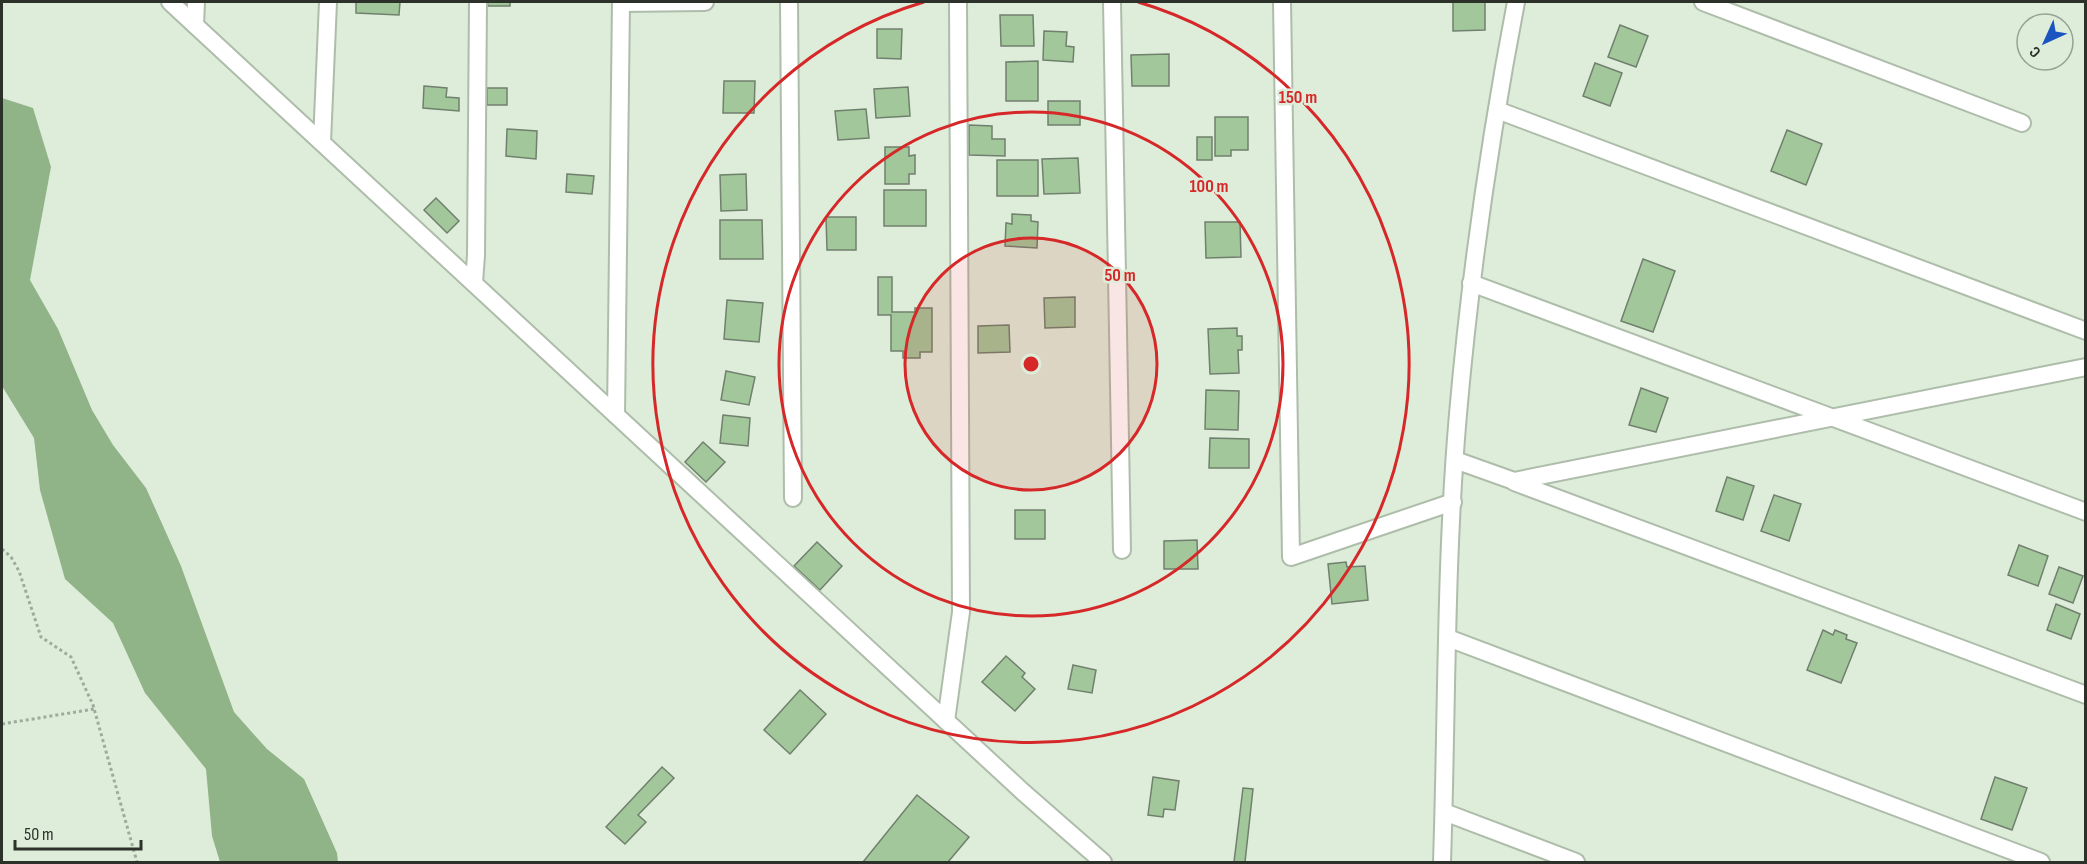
<svg xmlns="http://www.w3.org/2000/svg" width="2087" height="864" font-family="'Sofia Sans Condensed',sans-serif">
<style>
.forest{fill:#90b488}
.building{fill:#a2c79a;stroke:#71806e;stroke-width:1.5}
.lines{fill:none;stroke-linecap:round;stroke-linejoin:round}
.minor-casing{stroke:#aebdaa;stroke-width:20}
.path{stroke:#9eaa9b;stroke-width:3;stroke-dasharray:3 3;stroke-linecap:butt}
.minor{stroke:#fff;stroke-width:16}
.ring{fill:none;stroke:#d62828;stroke-width:3}
.centre{fill:#d62828;stroke:#ddedda;stroke-width:3}
.ring-label{font-size:18px;text-anchor:middle;font-weight:bold;fill:#d62828;stroke:#ddedda;stroke-width:5;stroke-linejoin:round;paint-order:stroke}
</style>
<rect width="100%" height="100%" fill="#ddedda"/>
<path class="forest" d="M2 98 33 108 51 167 30 280 58 329 92 410 113 445 146 488 181 566 234 712 267 749 304 779 337 853 338 862H220L212 836 206 769 145 693 113 623 65 579 40 490 34 438 2 386Z"/>
<g class="building">
<path d="M356 2H400L399 15 356 13Z"/>
<path d="M487 2H510V6H488Z"/>
<path d="M1453 2H1485V30L1453 31Z"/>
<path d="M1000 15H1033L1034 46H1001Z"/>
<path d="M1620 25 1648 36 1636 67 1608 57Z"/>
<path d="M877 29H902L901 59 877 58Z"/>
<path d="M1044 31 1067 32 1066 46 1074 47 1073 62 1043 60Z"/>
<path d="M1169 54V86H1132L1131 55Z"/>
<path d="M1038 61V101H1006V62Z"/>
<path d="M1595 63 1622 73 1610 106 1583 96Z"/>
<path d="M724 81H755L754 113H723Z"/>
<path d="M424 86 447 88 446 97 459 98V111L423 108Z"/>
<path d="M908 87 910 116 876 118 874 89Z"/>
<rect x="487" y="88" width="20" height="17"/>
<rect x="1048" y="101" width="32" height="24"/>
<path d="M866 109 869 138 838 140 835 111Z"/>
<path d="M1215 117H1248V150H1231V156H1215Z"/>
<path d="M969 125 992 126V139H1005V156L969 155Z"/>
<path d="M507 129 537 131 536 159 506 156Z"/>
<path d="M1787 130 1822 144 1806 185 1771 171Z"/>
<rect x="1197" y="137" width="15" height="23"/>
<path d="M885 147H909V156L915 155V174H909V184H885Z"/>
<path d="M1078 158 1080 193 1044 194 1042 159Z"/>
<rect x="997" y="160" width="41" height="36"/>
<path d="M567 174 594 176 592 194 566 192Z"/>
<path d="M746 174 747 210 721 211 720 175Z"/>
<rect x="884" y="190" width="42" height="36"/>
<path d="M436 198 459 221 447 233 424 210Z"/>
<path d="M1012 214 1031 215V221L1038 222 1037 248 1005 246 1006 223 1012 224Z"/>
<path d="M826 217H856V250H827Z"/>
<path d="M720 220H762L763 259H720Z"/>
<path d="M1205 222H1240L1241 257 1206 258Z"/>
<path d="M1643 259 1675 271 1653 332 1621 321Z"/>
<path d="M878 277H892V312H915V308H932V352H920V358H903V351H891V315H878Z"/>
<path d="M1075 297V327L1045 328 1044 298Z"/>
<path d="M727 300 763 303 759 342 724 339Z"/>
<path d="M1009 325 1010 352 978 353V326Z"/>
<path d="M1237 328V336H1242V350H1238L1239 373 1210 374 1208 329Z"/>
<path d="M726 371 755 377 749 405 721 400Z"/>
<path d="M1641 388 1668 398 1656 432 1629 425Z"/>
<path d="M1206 390 1239 391 1238 430 1205 429Z"/>
<path d="M723 415 750 418 748 446 720 443Z"/>
<path d="M1210 438 1249 439V468H1209Z"/>
<path d="M703 442 725 462 706 482 685 462Z"/>
<path d="M1727 477 1754 486 1743 520 1716 511Z"/>
<path d="M1774 495 1801 504 1789 541 1761 531Z"/>
<rect x="1015" y="510" width="30" height="29"/>
<path d="M1197 540 1198 569H1164V541Z"/>
<path d="M817 542 842 566 820 590 794 566Z"/>
<path d="M2019 545 2048 556 2038 586 2008 575Z"/>
<path d="M1346 562 1347 567 1365 566 1368 600 1332 604 1328 564Z"/>
<path d="M2059 567 2083 576 2073 603 2049 594Z"/>
<path d="M2056 604 2080 614 2071 639 2047 630Z"/>
<path d="M1823 630 1833 635 1835 630 1847 635 1846 639 1857 643 1841 683 1807 670Z"/>
<path d="M1006 656 1025 673 1022 677 1035 689 1015 711 982 682Z"/>
<path d="M1073 665 1096 670 1092 693 1068 689Z"/>
<path d="M800 690 826 714 790 754 764 730Z"/>
<path d="M662 767 674 778 638 815 646 822 625 844 606 827Z"/>
<path d="M1153 777 1179 781 1175 810 1164 809 1163 817 1148 815Z"/>
<path d="M1995 777 2027 788 2012 830 1981 819Z"/>
<path d="M1243 788 1253 789 1245 862H1234Z"/>
<path d="M917 795 969 837 948 862H863Z"/>
</g>
<g class="lines">
<defs>
<g id="minor">
<path d="M170 2 1023 792 1103 862"/>
<path d="M789 2 793 498"/>
<path d="M1112 2 1122 550"/>
<path d="M1282 2 1291 557 1453 502"/>
<path d="M1703 2 2022 123"/>
<path d="M621 3 705 2"/>
<path d="M195 25 196 2"/>
<path d="M1497 110 2086 331"/>
<path d="M322 142 328 2"/>
<path d="M474 283 476 255 478 2"/>
<path d="M1471 283 2086 512"/>
<path d="M616 415 621 2"/>
<path d="M1455 460 1514 481 2086 367"/>
<path d="M1514 482 2086 695"/>
<path d="M1448 638 2041 862"/>
<path d="M946 721 961 612 958 2"/>
<path d="M1444 812 1576 862"/>
<path d="M1442 862C1447 713 1445 563 1458 414 1470 276 1490 138 1516 2"/>
</g>
</defs>
<use href="#minor" class="minor-casing"/>
<g class="path">
<path d="M2 549 11 557 19 571 41 637 71 657 93 705 137 862"/>
<path d="M2 724 94 709"/>
</g>
<use href="#minor" class="minor"/>
</g>
<circle cx="1031" cy="364" r="126" fill="#d62828" fill-opacity=".12"/>
<g class="ring">
<circle cx="1031" cy="364" r="126"/>
<circle cx="1031" cy="364" r="252"/>
<path d="M1138 2A378 378 0 1 1 924 2"/>
</g>
<circle cx="1031" cy="364" r="9" class="centre"/>
<g class="ring-label">
<text x="1298" y="103">150 m</text>
<text x="1209" y="192">100 m</text>
<text x="1120" y="281">50 m</text>
</g>
<rect width="2087" height="864" fill="none" stroke="#2c322a" stroke-width="6"/>
<g transform="translate(2045 42) rotate(225)"><circle r="28" fill="#ddedda" stroke="#96a294" stroke-width="1.5"/>
<path d="M0-4.5L10 22L0 15L-10 22Z" fill="#1954c0"/>
<text y="-9" font-size="16" font-weight="bold" text-anchor="middle" fill="#2c322a">С</text>
</g>
<path d="M15 840v9h126v-9" fill="none" stroke="#2c322a" stroke-width="3"/>
<text x="24" y="840" font-size="18" fill="#2c322a" stroke="#ddedda" stroke-width="4.5" paint-order="stroke">50 m</text>
</svg>
